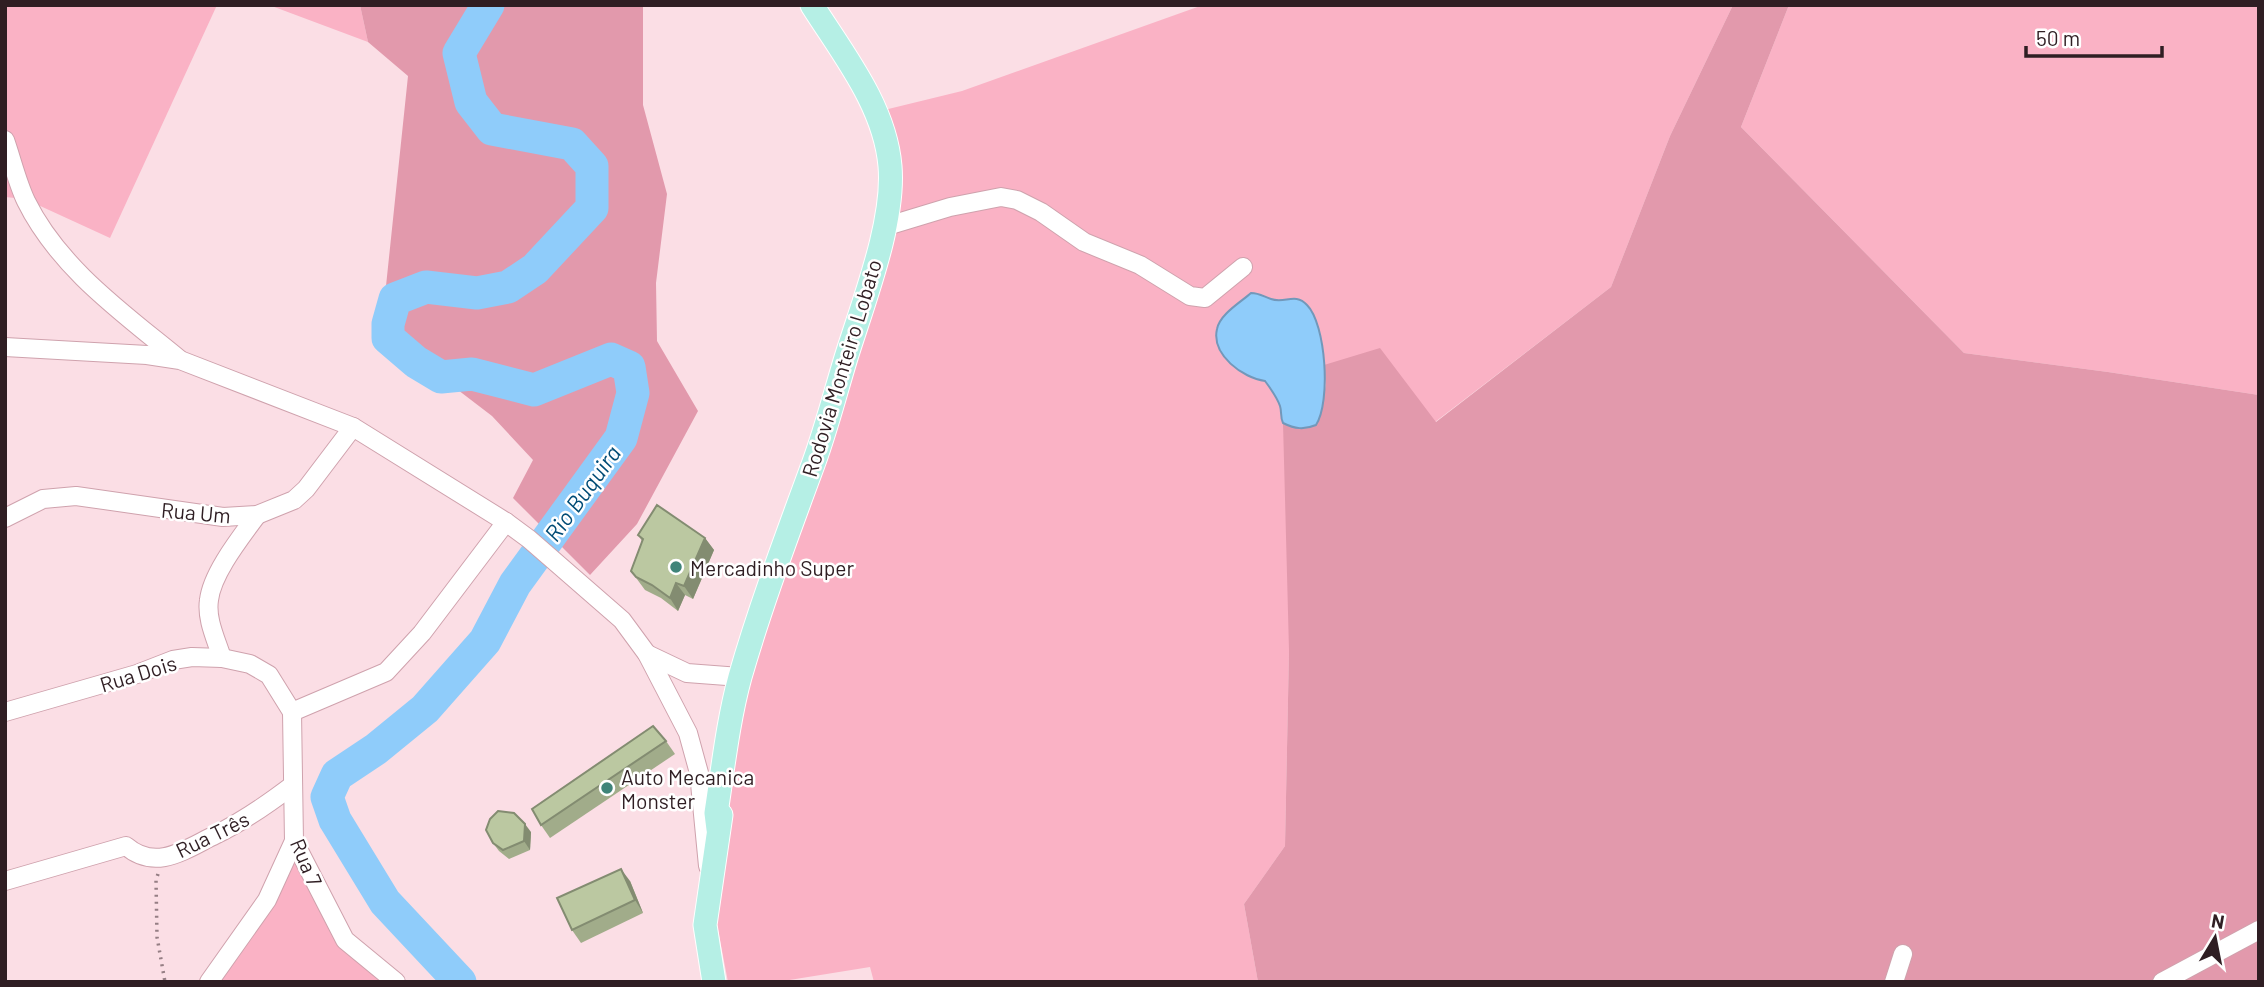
<svg xmlns="http://www.w3.org/2000/svg" width="2264" height="987" font-family="Barlow,sans-serif">
<style>
.green{fill:#fab2c5}
.forest{fill:#e299ac}
.water{fill:#8fccfa;stroke:#7298ba;stroke-width:2}
.lines{fill:none;stroke-linecap:round;stroke-linejoin:round}
.river{stroke:#8fccfa;stroke-width:33}
.minor-casing{stroke:#cfa2ad;stroke-width:20}
.major-casing{stroke:#fff;stroke-width:25}
.path{stroke:#957e84;stroke-width:3.5;stroke-dasharray:2 5;stroke-linecap:butt}
.minor{stroke:#fff;stroke-width:18}
.major{stroke:#b5efe5;stroke-width:23}
.wall{fill:#a1ac8a}
.shaded-wall{fill:#838c71}
.building{fill:#bbc8a1;stroke:#838c71;stroke-width:2}
.poi-dot{fill:#3f8479;stroke:#fff;stroke-width:2.5}
.labels{text-anchor:middle;dominant-baseline:central;stroke-width:5;stroke-linejoin:round;paint-order:stroke}
.street-label{font-size:21px;fill:#2f1e23;stroke:#fff}
.poi-label{font-size:21px;fill:#2f1e23;stroke:#fff;text-anchor:start}
.water-label{font-size:23px;font-style:italic;fill:#004c76;stroke:#fff}
</style>
<rect width="100%" height="100%" fill="#fbdee5"/>
<g class="green">
<path d="M5 5H217L110 238 25 199 5 197Z"/>
<path d="M269 5H360L368 42Z"/>
<path d="M1203 5H1733L1670 136 1611 287 1435 422 1289 650 1285 846 1244 904 1258 982H874L870 967 777 982H728L710 888 727 740 889 208 876 112 962 91Z"/>
<path d="M1789 5H2259V395L2108 372 1964 353 1741 127Z"/>
<path d="M289 851 340 945 382 982H208Z"/>
</g>
<g class="forest">
<path d="M360 5H643V105L667 194 656 283 657 341 698 411 637 524 590 575 513 498 533 460 492 416 441 377 416 362 388 324 395 299 386 286 408 76 368 42Z"/>
<path d="M1733 5H1789L1741 127 1964 353 2108 372 2259 395V982H1258L1244 904 1285 846 1289 650 1283 423 1289 426 1319 420 1326 385 1324 365 1380 348 1436 422 1611 287 1670 136Z"/>
</g>
<path class="water" d="M1251 293C1260 293 1264 297 1271 299 1285 304 1295 292 1307 305 1326 324 1331 402 1316 425 1304 430 1295 429 1283 423 1280 417 1282 412 1280 406 1277 397 1271 389 1265 381 1243 378 1211 355 1217 329 1220 314 1241 302 1251 293Z"/>
<g class="lines">
<path class="river" d="M460 982 385 902 335 820 327 797 337 775 376 749 425 709 485 641 515 584 621 438 633 393 629 367 611 359 534 390 472 374 441 377 416 362 388 338V324L395 299 426 287 477 293 508 287 535 269 592 208V166L572 144 492 129 471 102 459 53 488 5"/>
<defs>
<g id="minor">
<path d="M5 140C12 160 17 182 26 201 59 268 123 313 179 359"/>
<path d="M884 227 950 207 1001 197 1017 200 1041 212 1084 242 1140 265 1190 296 1205 298 1243 267"/>
<path d="M5 347 147 355 180 360 353 427 506 522 529 539 622 620 647 654 688 733 699 773 708 866"/>
<path d="M5 518 43 499 76 496 223 517 257 515 294 500 306 489 353 427"/>
<path d="M647 654 687 673 740 677"/>
<path d="M222 658C216 639 206 619 209 600 212 573 241 537 257 515"/>
<path d="M5 712 137 674 173 660 192 657 222 658 250 664 269 675 292 712"/>
<path d="M292 712 294 841 345 940 396 982"/>
<path d="M292 712 386 672 422 633 506 522"/>
<path d="M5 881 126 846C156 872 186 849 215 835 244 821 268 804 293 785"/>
<path d="M209 982 267 900 294 841"/>
<path d="M1894 982 1903 954"/>
<path d="M2162 982 2259 930"/>
</g>
<g id="major">
<path d="M718 829 716 813C723 768 728 721 740 677 761 604 788 533 814 462 826 429 835 394 845 361 862 305 895 223 890 166 885 106 843 54 812 5"/>
<path d="M714 982 705 925 721 815"/>
</g>
</defs>
<use href="#minor" class="minor-casing"/>
<use href="#major" class="major-casing"/>
<path class="path" d="M158 874 156 880 157 937 165 982"/>
<use href="#minor" class="minor"/>
<use href="#major" class="major"/>
</g>
<g class="wall">
<path d="M638 535 705 538 714 550 693 599 685 595 678 611 661 598 645 590 631 571 642 541Z"/>
<path d="M666 741 675 754 550 838 541 825Z"/>
<path d="M531 832 530 850 509 859 499 851 493 843Z"/>
<path d="M630 881 643 913 581 943 572 930Z"/>
</g>
<g class="shaded-wall">
<path d="M705 538 714 550 693 599 684 586Z"/>
<path d="M676 583 685 595 678 611 670 598Z"/>
<path d="M525 824 531 832 530 850 524 841Z"/>
<path d="M621 869 630 881 643 913 635 900Z"/>
</g>
<g class="building">
<path d="M657 505 705 538 684 586 676 583 670 598 652 585 636 577 631 571 643 539 638 535Z"/>
<path d="M653 726 666 741 541 825 532 809Z"/>
<path d="M498 811 514 813 525 824 524 841 503 850 493 843 486 830 490 819Z"/>
<path d="M621 869 635 900 572 930 557 898Z"/>
</g>
<g class="poi-dot">
<circle cx="676" cy="567" r="7"/>
<circle cx="607" cy="788" r="7"/>
</g>
<g class="labels">
<g class="street-label">
<text transform="translate(841 368) rotate(-73)">Rodovia Monteiro Lobato</text>
<text transform="translate(196 512) rotate(5)">Rua Um</text>
<text transform="translate(138 673) rotate(-17)">Rua Dois</text>
<text transform="translate(212 834) rotate(-26)">Rua Três</text>
<text transform="translate(307 862) rotate(67)">Rua 7</text>
</g>
<g class="poi-label">
<text x="690" y="567">Mercadinho Super</text>
<text x="621" y="776">Auto Mecanica<tspan x="621" dy="24">Monster</tspan></text>
</g>
<g class="water-label">
<text transform="translate(582 493) rotate(-54)">Rio Buquira</text>
</g>
</g>
<rect width="2264" height="987" fill="none" stroke="#2f1e23" stroke-width="14"/>
<g transform="translate(2215 938) rotate(10)" stroke="#ffffff" stroke-width="5" paint-order="stroke">
<path d="M0-5L12 26L0 18L-12 26Z" fill="#2f1e23"/>
<text y="-10" font-size="19" font-weight="bold" text-anchor="middle" fill="#2f1e23">N</text>
</g>
<path d="M2026 46v10h136v-10" fill="none" stroke="#2f1e23" stroke-width="3.5"/>
<text x="2036" y="46" font-size="21" fill="#2f1e23" stroke="#ffffff" stroke-width="5" paint-order="stroke">50 m</text>
</svg>
